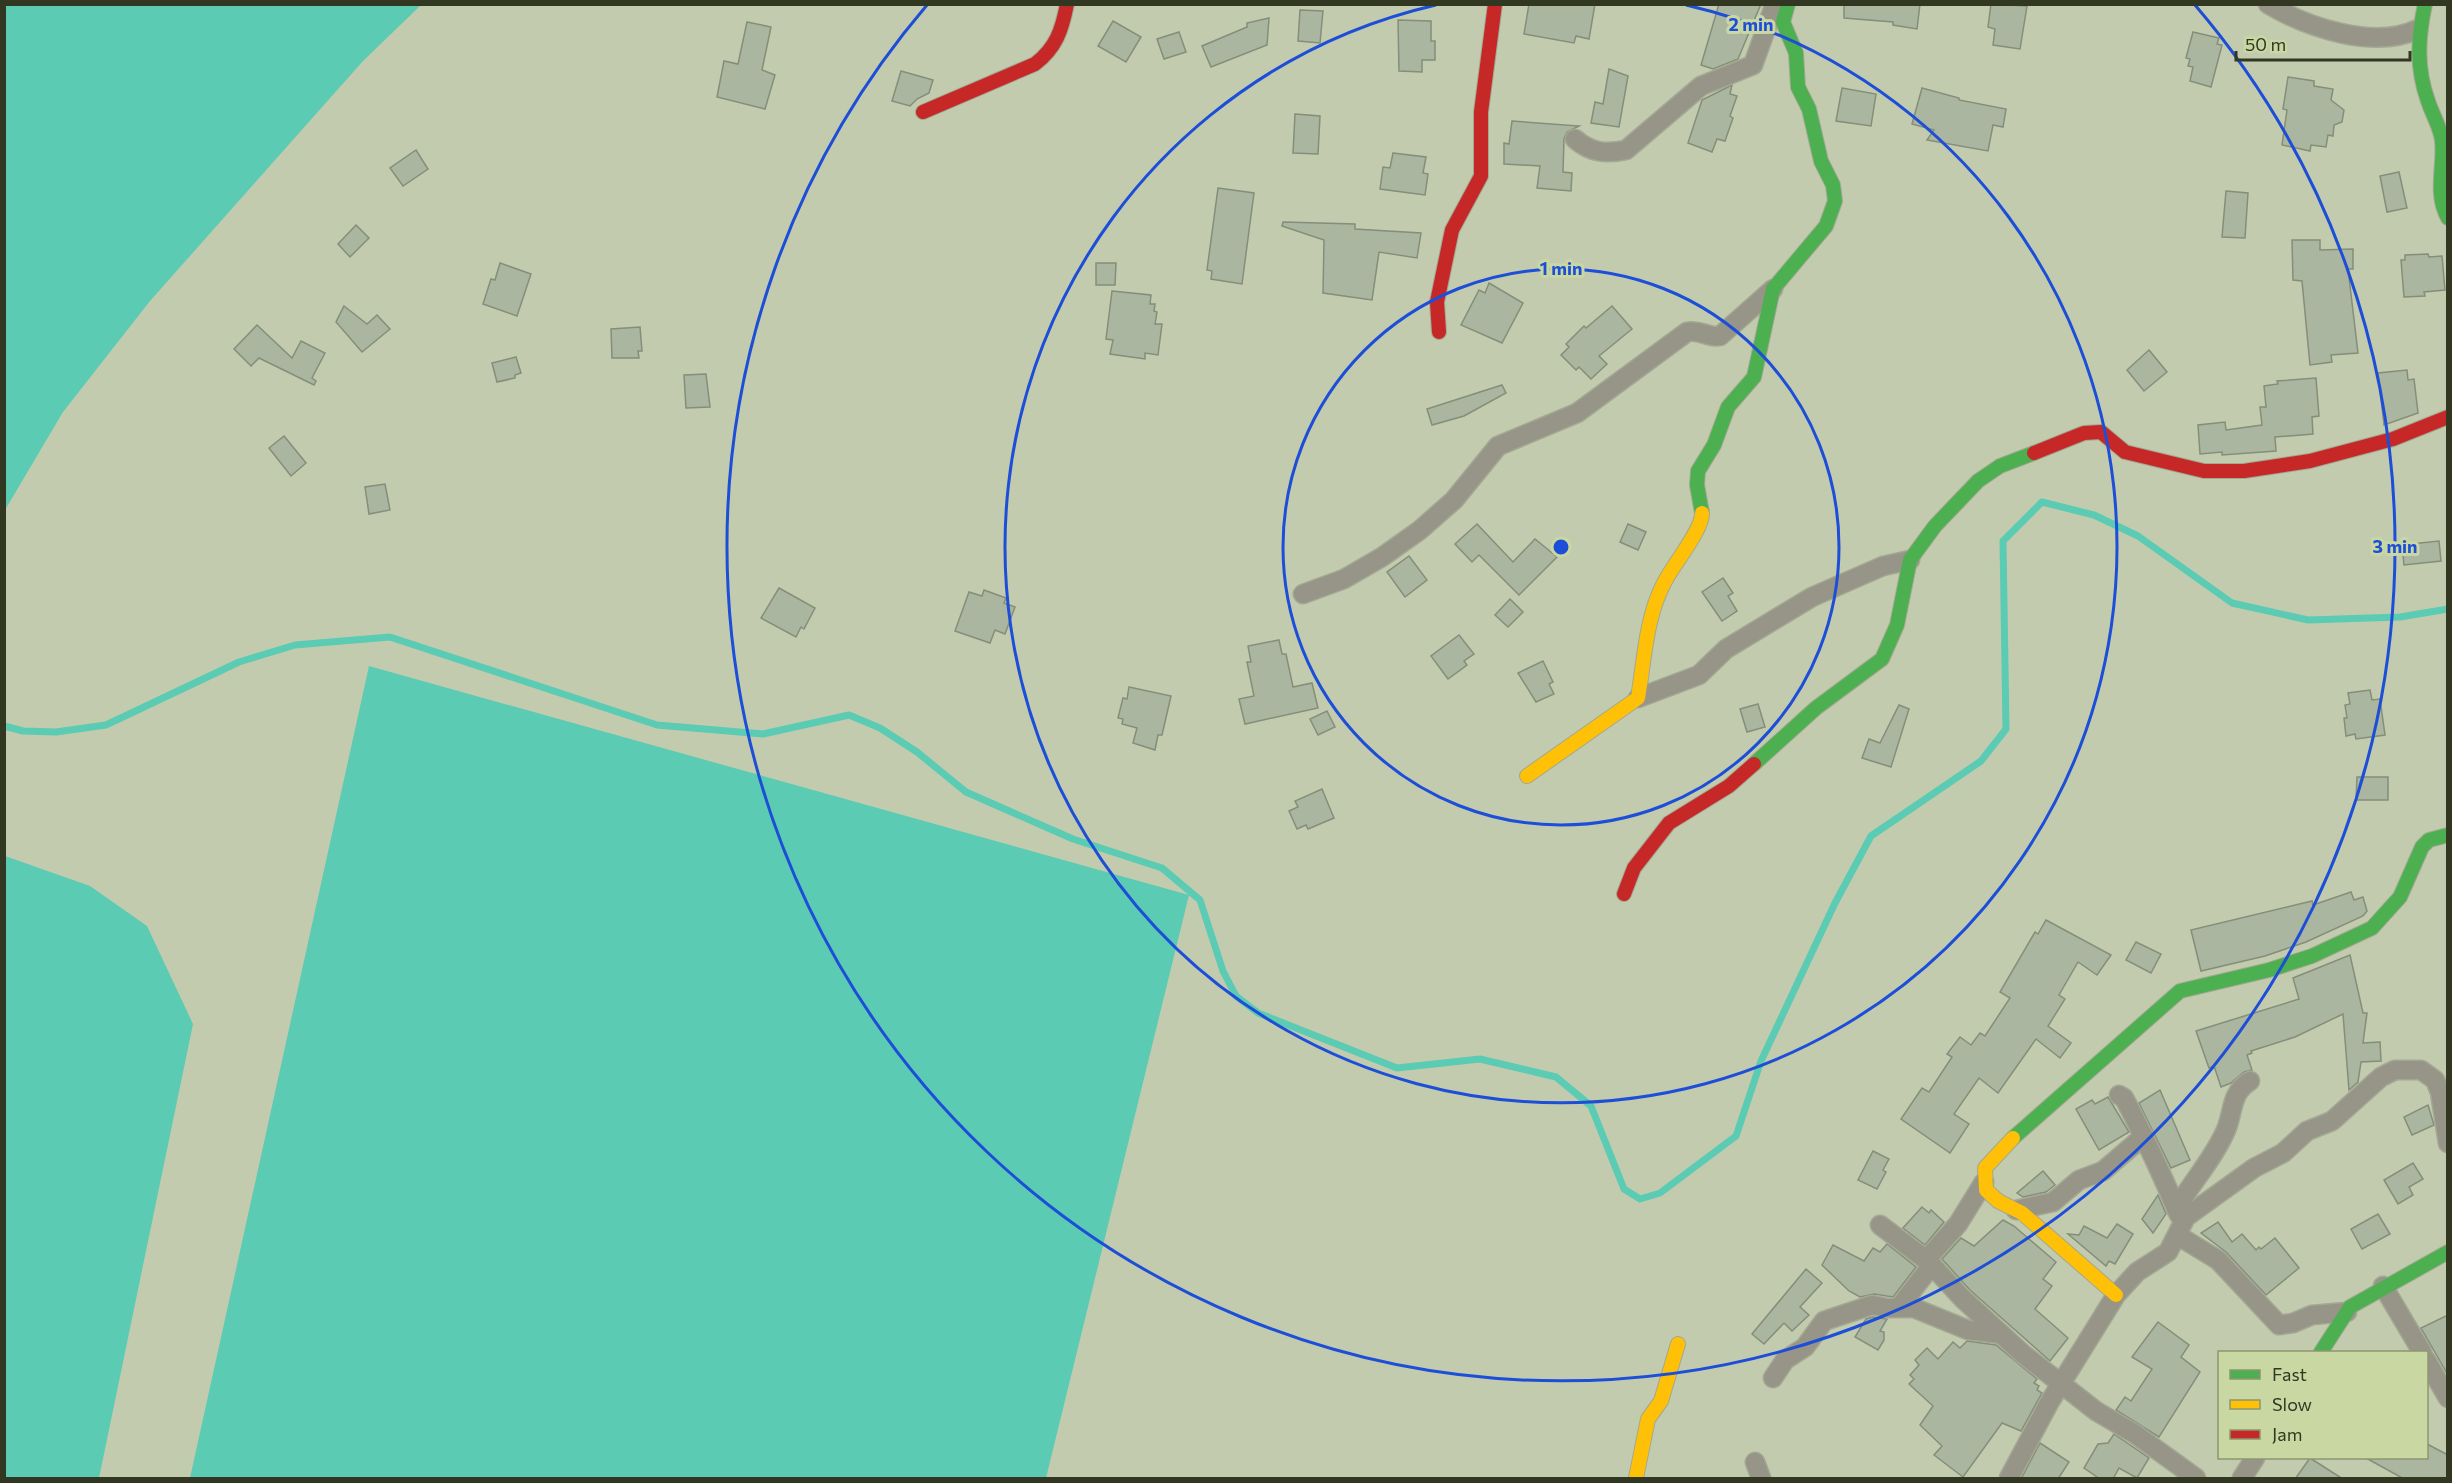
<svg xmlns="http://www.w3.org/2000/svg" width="2452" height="1483" font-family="Commissioner,sans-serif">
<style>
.water{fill:#5bcbb3}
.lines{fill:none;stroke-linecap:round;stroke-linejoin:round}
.stream{stroke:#5bcbb3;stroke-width:7}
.building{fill:#abb6a1;stroke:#848e79;stroke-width:1.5}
.street-casing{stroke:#a2a892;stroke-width:21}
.fast-casing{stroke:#a2a892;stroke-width:16}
.slow-casing{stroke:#a2a892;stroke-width:16}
.jam-casing{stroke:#a2a892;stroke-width:16}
.street{stroke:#979488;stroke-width:18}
.fast{stroke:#4caf50;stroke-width:14}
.slow{stroke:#ffc107;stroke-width:14}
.jam{stroke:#c62828;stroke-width:14}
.ring{fill:none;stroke:#1d4ed8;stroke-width:3}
.centre{fill:#1d4ed8;stroke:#c9d7a2;stroke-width:3}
.ring-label{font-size:18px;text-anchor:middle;font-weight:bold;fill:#1d4ed8;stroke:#c9d7a2;stroke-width:6;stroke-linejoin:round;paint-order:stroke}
</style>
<rect width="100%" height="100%" fill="#c3cbae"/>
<g class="water">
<path d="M5 4 421 5 363 61 150 301 63 412 5 510Z"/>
<path d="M369 666 1189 895 1046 1478H190Z"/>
<path d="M5 856 90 886 147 926 193 1024 99 1478H5Z"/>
</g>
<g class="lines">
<path class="stream" d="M4 726 23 731 56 732 106 725 239 662 295 645 390 637 657 725 763 734 849 715 880 728 917 752 966 792 1073 839 1162 868 1200 900 1223 971 1236 996 1258 1013 1397 1068 1480 1059 1556 1077 1591 1106 1624 1189 1640 1199 1660 1193 1736 1136 1761 1061 1835 903 1871 836 1981 761 2006 729 2003 541 2042 502 2094 515 2138 536 2232 603 2308 620 2400 617 2448 609"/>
</g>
<g class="building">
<path d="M1529 4H1595L1589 39 1576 36 1574 43 1524 34Z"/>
<path d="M1719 4H1761L1738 59 1713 69 1701 65Z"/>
<path d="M1844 4H1920L1917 29 1893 25V22L1844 18Z"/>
<path d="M1991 4 2027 6 2020 49 1993 45 1995 29 1988 27Z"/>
<path d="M1300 10 1323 11 1320 43 1298 41Z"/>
<path d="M1269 18 1267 45 1211 67 1202 46 1247 27V23Z"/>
<path d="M1398 20 1431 21V41H1435V60H1422V72L1399 71Z"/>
<path d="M1113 21 1141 37 1126 62 1098 46Z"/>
<path d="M747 22 771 27 762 70 775 75 765 109 717 97 724 61 738 64Z"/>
<path d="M1179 32 1186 52 1164 59 1157 39Z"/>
<path d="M2193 32 2219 38 2217 44 2222 45 2211 87 2190 81 2193 67 2188 66 2190 59 2186 58Z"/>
<path d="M1609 69 1628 76 1619 127 1591 123 1595 102 1603 104Z"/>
<path d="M901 71 933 80 929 93 917 99 910 106 892 101Z"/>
<path d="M2288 77 2314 81V86L2333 89 2331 100 2344 110 2342 122 2334 125 2333 136 2328 135 2326 147 2311 145 2310 151 2282 145 2287 110 2283 109Z"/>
<path d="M1732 85 1730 94 1737 96 1730 116 1733 118 1725 141 1717 139 1712 152 1688 143 1702 100Z"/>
<path d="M1842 88 1876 94 1871 126 1836 121Z"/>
<path d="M1922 88 1959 98V100L2006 109 2003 127 1993 125 1988 151 1927 140 1934 130 1912 124Z"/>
<path d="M1295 114 1320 116 1318 154 1293 153Z"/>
<path d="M1512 121 1579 126 1567 132 1564 139 1563 172 1572 173 1571 191 1537 188 1540 166 1504 164V143L1509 144Z"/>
<path d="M416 150 428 169 403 186 390 168Z"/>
<path d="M1393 153 1426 157 1423 173 1428 174 1425 195 1380 189 1383 167 1390 168Z"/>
<path d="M2399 172 2407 208 2387 212 2380 176Z"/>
<path d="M1218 188 1254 193 1242 284 1211 279 1212 271 1207 270Z"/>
<path d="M2226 191 2248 193 2245 238 2222 237Z"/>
<path d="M1283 222 1355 224V229L1421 233 1417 258 1379 252 1372 300 1323 293 1324 240 1282 226Z"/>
<path d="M356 225 369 238 350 257 338 244Z"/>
<path d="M2292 240H2320V250L2353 249V269H2348L2358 353 2331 355 2332 362 2310 365 2302 281 2293 280Z"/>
<path d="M2428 254 2429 257 2442 256 2445 290 2424 292 2425 296 2404 297 2401 260H2405V255Z"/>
<path d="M500 263 531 274 517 316 483 304 491 279 495 280Z"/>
<path d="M1096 263H1116L1115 285H1096Z"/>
<path d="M1489 283 1523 303 1502 343 1461 325 1479 290 1485 293Z"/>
<path d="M1112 291 1151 295 1150 304H1155L1154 311 1157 312 1155 324H1162L1158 355 1145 353V359L1110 354 1113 340 1106 339Z"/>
<path d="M344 306 367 324 377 315 390 329 362 352 336 322Z"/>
<path d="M1612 306 1632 329 1599 356 1607 364 1591 379 1579 367 1576 370 1561 355 1569 347 1566 344 1584 326 1586 328Z"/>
<path d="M257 325 292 358 301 341 325 353 312 378 316 381 314 385 259 358 251 366 234 349Z"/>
<path d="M640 327 642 351H638L639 358H612L611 329Z"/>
<path d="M2149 350 2167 372 2144 391 2127 370Z"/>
<path d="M516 357 521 373 515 375V378L497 382 492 363Z"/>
<path d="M2407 370 2408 380 2414 379 2418 413 2384 425 2378 373Z"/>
<path d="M706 374 710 407 686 408 684 375Z"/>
<path d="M2316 378 2319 416 2312 417 2313 434 2275 437 2276 451 2222 455V452L2200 454 2198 425 2225 422 2226 430 2262 425 2260 407H2266L2264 386 2278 384 2277 381Z"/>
<path d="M1502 385 1506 393 1464 416 1432 425 1427 409Z"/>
<path d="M284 436 306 463 291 476 269 448Z"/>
<path d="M385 484 390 510 369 514 365 487Z"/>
<path d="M1477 524 1513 562 1535 539 1557 557 1519 595 1479 555 1472 562 1455 544Z"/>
<path d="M1628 524 1646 532 1638 550 1620 542Z"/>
<path d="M2439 541 2441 561 2404 565 2402 545Z"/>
<path d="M1409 556 1427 580 1405 597 1387 572Z"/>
<path d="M1723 578 1733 593 1728 596 1737 611 1722 621 1702 592Z"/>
<path d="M779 588 815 608 804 629 801 627 796 637 761 618Z"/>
<path d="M984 590 1006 598 1004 603 1015 607 1005 634 995 630 990 643 955 631 969 592 982 596Z"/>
<path d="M1510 599 1523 612 1508 627 1495 615Z"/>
<path d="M1459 635 1474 654 1464 661 1467 665 1448 679 1431 656Z"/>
<path d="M1279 640 1282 654H1286L1293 687 1312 683 1318 708 1245 724 1239 699 1254 696 1247 662H1251L1248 646Z"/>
<path d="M1543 661 1553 682 1549 684 1554 694 1536 702 1518 673Z"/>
<path d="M1129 687 1171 696 1162 735H1158L1155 750 1133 743 1137 728 1122 724 1123 719 1118 718 1123 698 1127 699Z"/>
<path d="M2370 690 2372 700 2380 699 2385 735 2356 739 2355 734 2346 736 2344 718H2347L2345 705 2350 704 2348 693Z"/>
<path d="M1758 704 1765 727 1747 732 1740 709Z"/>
<path d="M1899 705 1909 709 1891 767 1862 758 1869 739 1880 743Z"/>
<path d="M1327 711 1335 727 1318 735 1310 719Z"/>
<path d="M2357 777H2388V800H2356Z"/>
<path d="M1322 789 1334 818 1308 829 1306 825 1297 829 1289 811 1298 807 1295 801Z"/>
<path d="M2351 892 2354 900 2363 897 2367 911 2363 916 2306 942 2265 956 2201 971 2191 930 2312 901 2313 905Z"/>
<path d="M2046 920 2111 955 2097 975 2078 962 2059 995 2065 999 2048 1026 2071 1043 2060 1058 2036 1039 1998 1093 1979 1078 1954 1114 1969 1124 1950 1153 1901 1119 1922 1088 1929 1092 1952 1057 1947 1054 1960 1037 1971 1045 1980 1033 1985 1036 2010 998 2000 992 2035 932 2038 934Z"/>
<path d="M2136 942 2161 954 2151 973 2126 960Z"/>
<path d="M2350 955 2363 1013H2367L2363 1043 2380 1042 2381 1061 2361 1062 2358 1082 2349 1090 2343 1014 2295 1037 2251 1051 2252 1053 2247 1055 2252 1070 2244 1072 2231 1083 2221 1087 2214 1066 2209 1068 2196 1031 2299 999 2293 978Z"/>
<path d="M2160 1090 2190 1160 2171 1168 2139 1103Z"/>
<path d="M2108 1097 2129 1132 2099 1150 2076 1109 2092 1100 2095 1104Z"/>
<path d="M2428 1105 2434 1125 2412 1135 2404 1117Z"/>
<path d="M1873 1151 1889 1159 1883 1170 1886 1172 1877 1189 1858 1180Z"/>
<path d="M2413 1163 2423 1179 2409 1187 2413 1195 2398 1204 2384 1180Z"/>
<path d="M2043 1171 2055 1185 2046 1192 2023 1197 2017 1193Z"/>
<path d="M2158 1195 2166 1214 2153 1233 2142 1219Z"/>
<path d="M1922 1207 1929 1213 1931 1210 1944 1222 1925 1245 1903 1228Z"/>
<path d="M2378 1214 2390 1234 2362 1249 2351 1229Z"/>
<path d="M2003 1220 2014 1226 2056 1262 2043 1279 2052 1286 2035 1309 2068 1338 2050 1361 1970 1290 1942 1259 1961 1238 1974 1246Z"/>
<path d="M2218 1222 2232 1242 2242 1234 2256 1250 2259 1247 2261 1249 2275 1238 2299 1268 2266 1295 2226 1252 2201 1233Z"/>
<path d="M2117 1224 2133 1234 2115 1264 2109 1261 2106 1266 2068 1234 2079 1235 2084 1226 2107 1238Z"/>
<path d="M1887 1244 1916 1267 1893 1297 1874 1294 1860 1297 1849 1291 1822 1265 1833 1245 1864 1261 1873 1248 1880 1252Z"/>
<path d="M1806 1269 1822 1283 1800 1307 1809 1315 1792 1331 1784 1323 1764 1344 1752 1334Z"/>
<path d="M2448 1315V1375L2421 1328Z"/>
<path d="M1873 1317 1887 1319 1880 1331 1884 1332V1340L1878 1350 1855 1337 1866 1319Z"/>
<path d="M2158 1322 2189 1345 2181 1357 2200 1372 2159 1437 2116 1410 2125 1397 2131 1401 2152 1369 2132 1357Z"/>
<path d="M1967 1341 1996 1345 2037 1379 2034 1383 2039 1386 2037 1390 2042 1393 2021 1431 2002 1423 1963 1477 1934 1455 1942 1446 1920 1425 1933 1406 1909 1384 1914 1379 1910 1375 1919 1365 1915 1360 1927 1348 1938 1359 1953 1342 1960 1348Z"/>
<path d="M2114 1434 2149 1458 2137 1478 2119 1468 2113 1479H2100L2084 1468 2098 1444 2108 1443Z"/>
<path d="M2040 1443 2069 1462 2058 1479H2021Z"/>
<path d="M2427 1444 2448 1455V1479H2404L2366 1458H2427Z"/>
<path d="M2310 1458 2343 1479H2295Z"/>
</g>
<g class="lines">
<defs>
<g id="street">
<path d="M2268 4C2308 28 2375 50 2418 29"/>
<path d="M1575 139C1591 153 1606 154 1626 150L1701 86 1753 65 1775 4"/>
<path d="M1303 594 1344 579 1382 557 1420 530 1454 500 1498 446 1577 413 1687 332C1700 329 1708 338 1720 336L1773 289"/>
<path d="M1638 698 1699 675 1726 649 1812 597 1883 566 1910 560"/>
<path d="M2119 1095 2124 1098C2145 1137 2162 1175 2179 1215"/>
<path d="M2176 1209C2192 1182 2214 1158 2226 1130 2234 1111 2230 1093 2250 1081"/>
<path d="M2016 1210 2053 1202 2079 1180 2103 1171 2144 1136"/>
<path d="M1880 1225 1929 1262 1962 1298 2023 1354 2096 1411 2135 1434 2196 1478"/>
<path d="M2177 1235 2218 1260 2279 1325 2293 1323 2312 1315 2347 1312"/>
<path d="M1926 1260 1958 1224 1984 1182"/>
<path d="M2383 1286 2422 1352"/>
<path d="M1900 1306 1932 1265"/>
<path d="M2426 1360 2448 1398"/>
<path d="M1773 1378 1785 1360 1805 1347 1824 1321 1872 1305 1887 1308H1914L1968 1330 2001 1334"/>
<path d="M1755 1462 1761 1478"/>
<path d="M2009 1478 2049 1403 2116 1295 2137 1272 2168 1252 2186 1217 2254 1168 2283 1153 2307 1131 2332 1121 2381 1077 2395 1070H2421L2435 1080 2440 1092 2448 1143"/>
<path d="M2242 1478 2255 1458"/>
</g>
<g id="fast">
<path d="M2425 4C2418 37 2416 68 2428 101 2432 114 2440 126 2442 140 2445 167 2434 193 2448 218"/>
<path d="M1702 513 1697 485 1698 471 1714 445 1728 407 1754 377 1773 289 1826 226 1835 201 1833 185 1821 161 1809 109 1798 87 1796 53 1783 22 1788 4"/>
<path d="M1754 764 1816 708 1882 659 1897 625 1910 560 1935 526 1978 481 2000 466 2034 453"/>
<path d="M2013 1138 2180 991 2269 970 2312 956 2372 928 2400 897 2422 847 2429 840 2448 835"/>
<path d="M2321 1352 2350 1307 2448 1252"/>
</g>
<g id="slow">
<path d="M1527 776 1638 698C1644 662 1646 618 1663 585 1671 567 1703 530 1702 513"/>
<path d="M2013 1138 1985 1168 1986 1190 1998 1201 2022 1213 2116 1295"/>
<path d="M1636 1478 1648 1419 1661 1401 1678 1344"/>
</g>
<g id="jam">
<path d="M923 112 1035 64C1056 48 1062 30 1067 4"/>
<path d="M1439 332 1437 302 1452 230 1481 176V112L1495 4"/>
<path d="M2034 453 2084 433 2101 432 2125 452 2204 471H2244L2310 461 2393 439 2448 417"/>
<path d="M1624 894 1634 868 1669 823 1729 786 1754 764"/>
</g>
</defs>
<use href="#street" class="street-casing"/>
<use href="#fast" class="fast-casing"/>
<use href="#slow" class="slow-casing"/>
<use href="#jam" class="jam-casing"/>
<use href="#street" class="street"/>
<use href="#fast" class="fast"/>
<use href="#slow" class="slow"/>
<use href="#jam" class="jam"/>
</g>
<g class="ring">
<circle cx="1561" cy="547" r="278"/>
<path d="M1686 5A556 556 0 1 1 1436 5"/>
<path d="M2195 5A834 834 0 1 1 927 5"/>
</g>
<circle cx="1561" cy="547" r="9" class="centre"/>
<g class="ring-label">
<text x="1751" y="31">2 min</text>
<text x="1561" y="275">1 min</text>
<text x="2395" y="553">3 min</text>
</g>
<rect width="2452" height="1483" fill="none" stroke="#323722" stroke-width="12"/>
<rect x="2218" y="1351" width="210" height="108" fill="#c9d7a2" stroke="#8d976f" stroke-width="1.5"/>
<rect x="2230" y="1370" width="30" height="9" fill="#4caf50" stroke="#8d976f" stroke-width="1.5"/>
<text x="2272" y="1381" font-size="18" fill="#323722">Fast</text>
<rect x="2230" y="1400" width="30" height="9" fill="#ffc107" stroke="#8d976f" stroke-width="1.5"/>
<text x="2272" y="1411" font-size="18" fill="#323722">Slow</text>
<rect x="2230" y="1430" width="30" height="9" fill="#c62828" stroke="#8d976f" stroke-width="1.5"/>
<text x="2272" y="1441" font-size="18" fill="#323722">Jam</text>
<path d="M2236 51v9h174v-9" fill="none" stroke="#323722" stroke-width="3"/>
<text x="2245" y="51" font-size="18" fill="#323722" stroke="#c9d7a2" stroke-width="4.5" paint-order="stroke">50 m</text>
</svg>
